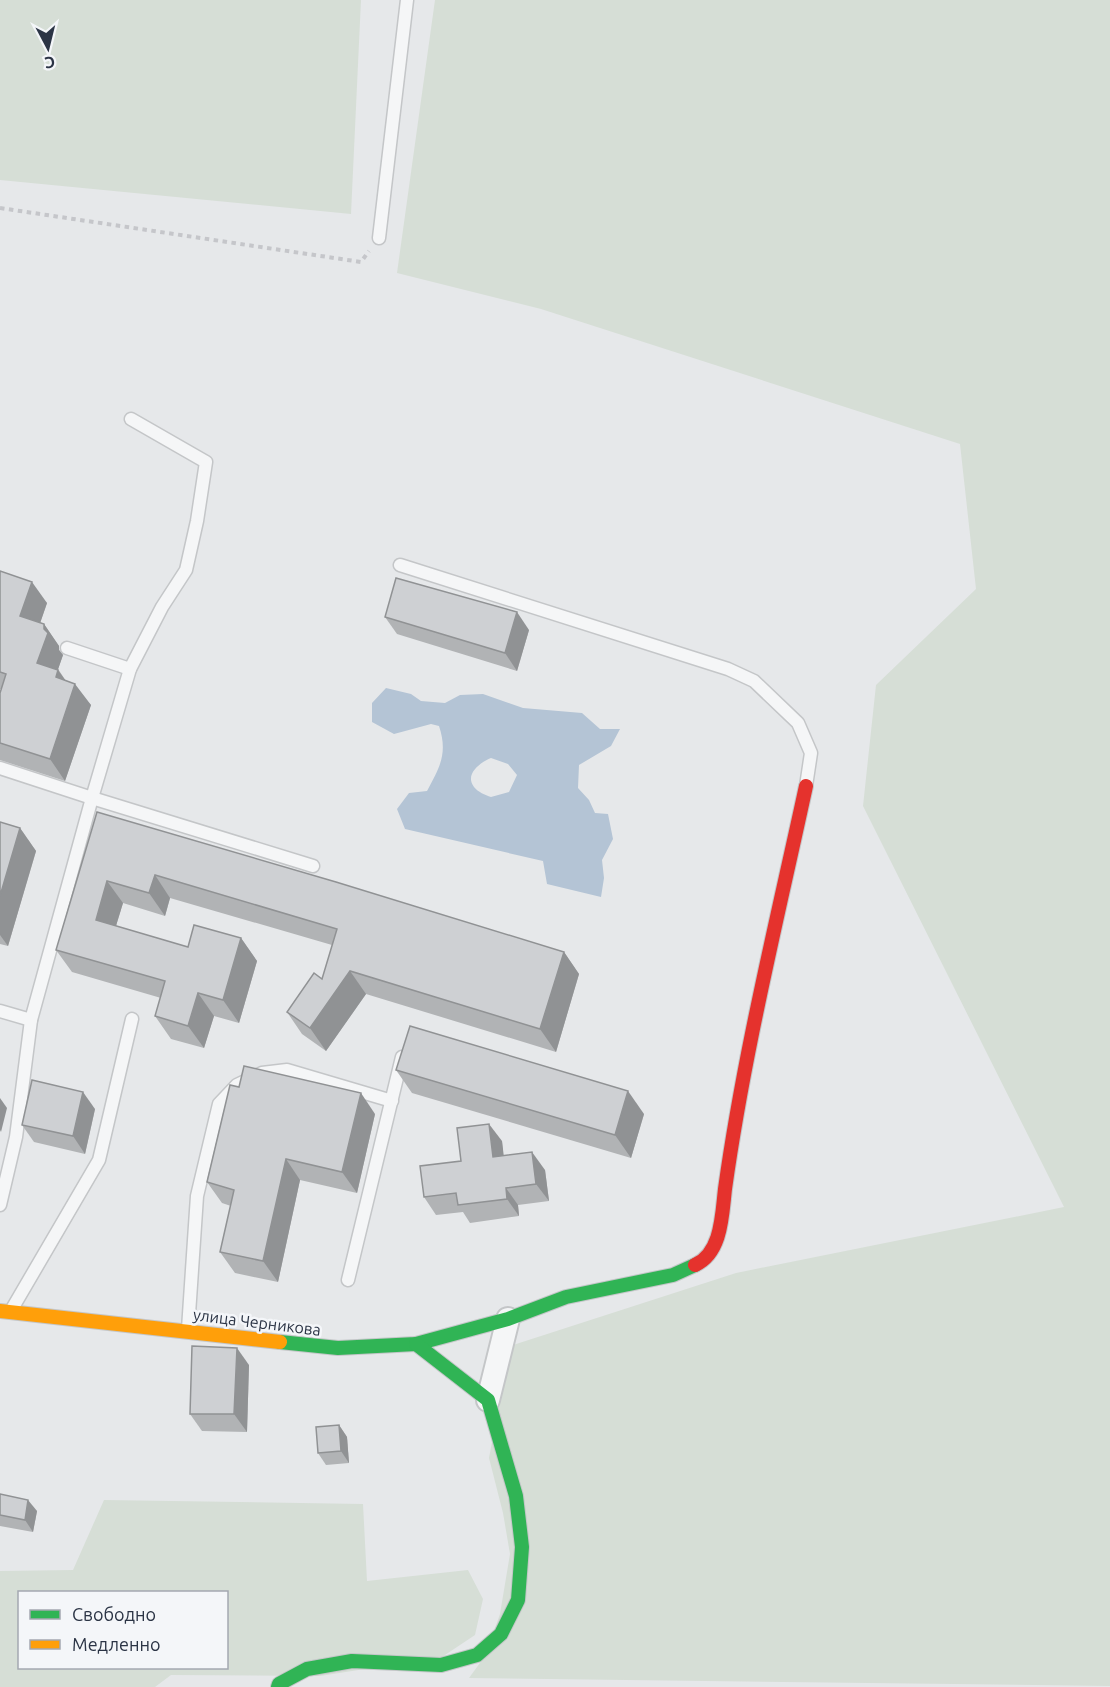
<svg xmlns="http://www.w3.org/2000/svg" width="1110" height="1687" font-family="Ubuntu,sans-serif">
<style>
.green{fill:#d6ded6;fill-rule:evenodd}
.water{fill:#b4c4d5;fill-rule:evenodd}
.lines{fill:none;stroke-linecap:round;stroke-linejoin:round}
.lane-casing{stroke:#c4c6c8;stroke-width:15}
.street-casing{stroke:#c4c6c8;stroke-width:26}
.fast-casing{stroke:#c4c6c8;stroke-width:16}
.slow-casing{stroke:#c4c6c8;stroke-width:16}
.jam-casing{stroke:#c4c6c8;stroke-width:16}
.path{stroke:#c5c6ca;stroke-width:4;stroke-dasharray:4.5 4.5;stroke-linecap:butt}
.lane{stroke:#f5f6f7;stroke-width:12}
.street{stroke:#f5f6f7;stroke-width:22}
.fast{stroke:#30b455;stroke-width:14}
.slow{stroke:#ff9f0a;stroke-width:14}
.jam{stroke:#e5322d;stroke-width:14}
.wall{fill:#b1b3b5}
.shaded-wall{fill:#909294}
.building{fill:#ced0d3;stroke:#909294;stroke-width:1.5}
.labels{text-anchor:middle;dominant-baseline:central;stroke-width:5;stroke-linejoin:round;paint-order:stroke}
.street-label{font-size:16px;fill:#2b3445;stroke:#f4f6f9}
</style>
<rect width="100%" height="100%" fill="#e6e8ea"/>
<g class="green">
<path d="M0 0H361L351 214 0 180Z"/>
<path d="M435 0H1110V1686L469 1678 485 1656 500 1614 510 1554 503 1513 489 1458 510 1346 736 1273 1064 1207 863 806 876 685 976 589 960 444 541 309 397 273Z"/>
<path d="M104 1500 363 1504 367 1581 468 1570 483 1599 475 1635 442 1657 320 1676 171 1675 155 1687H0V1571L73 1570ZM20 1592H226V1668H20Z"/>
</g>
<path class="water" d="M386 688 411 694 421 701 445 703 460 695 483 694 523 708 582 713 600 729H620L611 746 579 765 578 788 589 800 595 813 608 814 613 839 602 860 604 878 601 897 547 884 543 861 405 829 397 809 409 793 427 791C440 767 448 753 439 726L431 724 394 734 372 722V703ZM491 758 508 764 517 775 509 792 491 797C485 795 478 792 474 787 464 774 481 762 491 758Z"/>
<g class="lines">
<defs>
<g id="lane">
<path d="M379 238 407 0"/>
<path d="M400 565 728 669 754 681 798 723 811 753 806 786"/>
<path d="M67 648 130 669"/>
<path d="M0 768 92 798 313 866"/>
<path d="M0 1011 31 1020"/>
<path d="M0 1205 16 1137 31 1020 92 798 130 669 162 607 186 570 197 521 206 462 131 419"/>
<path d="M348 1280 402 1057"/>
<path d="M12 1309 99 1160 132 1019"/>
<path d="M188 1329 197 1196 219 1104 237 1085 262 1073 287 1070 392 1101"/>
</g>
<path id="street" d="M488 1400 508 1319"/>
<g id="fast">
<path d="M280 1342 338 1348 416 1344 508 1319 566 1297 673 1275 695 1265"/>
<path d="M278 1687 279 1684 307 1669 352 1661 441 1665 477 1655 501 1634 518 1600 522 1547 516 1496 488 1400 416 1344"/>
</g>
<path id="slow" d="M0 1311 280 1342"/>
<path id="jam" d="M695 1265C722 1253 722 1214 725 1189 744 1053 777 920 806 786"/>
</defs>
<use href="#lane" class="lane-casing"/>
<use href="#street" class="street-casing"/>
<use href="#fast" class="fast-casing"/>
<use href="#slow" class="slow-casing"/>
<use href="#jam" class="jam-casing"/>
<path class="path" d="M0 208 361 262 369 251"/>
<use href="#lane" class="lane"/>
<use href="#street" class="street"/>
<use href="#fast" class="fast"/>
<use href="#slow" class="slow"/>
<use href="#jam" class="jam"/>
</g>
<g class="wall">
<path d="M0 571 47 603 40 623 44 624 59 646V650L63 655 58 669 66 681 91 705 65 781 0 760V694L1 689H0Z"/>
<path d="M385 617 529 630 517 671 397 634Z"/>
<path d="M97 812 564 952 579 974 556 1052 366 994 326 1051 302 1034 287 1012 322 979 332 945 170 898 165 916 123 903 116 926 188 947 241 938 257 961 239 1023 214 1016 204 1048 171 1039 155 1016 161 998 72 972 56 950Z"/>
<path d="M0 822 20 828 36 851 8 946 0 944Z"/>
<path d="M396 1070 644 1114 631 1158 412 1093Z"/>
<path d="M95 1109 85 1154 34 1142 22 1125Z"/>
<path d="M375 1114 357 1193 300 1180 278 1282 235 1273 220 1252 231 1206 222 1203 207 1182Z"/>
<path d="M502 1141 503 1156 545 1170 549 1201 518 1205 519 1216 470 1223 463 1212 436 1215 424 1197 461 1161Z"/>
<path d="M249 1365 247 1432 202 1431 190 1414Z"/>
<path d="M339 1425 347 1437 349 1463 326 1465 318 1453Z"/>
<path d="M0 1494 37 1511 33 1532 0 1526Z"/>
</g>
<g class="shaded-wall">
<path d="M32 582 47 603 35 638 20 616Z"/>
<path d="M517 612 529 630 517 671 505 653Z"/>
<path d="M44 624 59 646V650L63 655 53 684 37 663Z"/>
<path d="M58 670 73 691 75 684 91 705 65 781 50 759 56 677Z"/>
<path d="M20 828 36 851 8 946 0 935V896Z"/>
<path d="M155 875 170 898 165 916 149 893Z"/>
<path d="M107 881 123 903 111 942 96 920Z"/>
<path d="M241 938 257 961 239 1023 223 1000Z"/>
<path d="M564 952 579 974 556 1052 540 1029Z"/>
<path d="M350 971 366 994 326 1051 310 1028Z"/>
<path d="M198 993 214 1016 204 1048 188 1026Z"/>
<path d="M628 1091 644 1114 631 1158 615 1135Z"/>
<path d="M83 1092 95 1109 85 1154 73 1136Z"/>
<path d="M361 1093 375 1114 357 1193 342 1172Z"/>
<path d="M0 1098 7 1108 1 1132 0 1130Z"/>
<path d="M489 1124 502 1141 506 1174 493 1157Z"/>
<path d="M532 1152 545 1170 549 1201 536 1184Z"/>
<path d="M286 1159 300 1180 278 1282 263 1261Z"/>
<path d="M506 1188 518 1205 519 1216 507 1199Z"/>
<path d="M237 1348 249 1365 247 1432 234 1414Z"/>
<path d="M339 1425 347 1437 349 1463 341 1451Z"/>
<path d="M28 1500 37 1511 33 1532 25 1520Z"/>
</g>
<g class="building">
<path d="M0 571 32 582 20 616 44 624V629L48 633 37 663 58 670 56 677 75 684 50 759 0 743V693L6 674 0 672Z"/>
<path d="M396 578 517 612 505 653 385 617Z"/>
<path d="M97 812 336 882 564 952 540 1029 350 971 310 1028 287 1012 314 973 322 979 337 929 155 875 149 893 107 881 96 920 188 947 194 925 241 938 223 1000 198 993 188 1026 155 1016 165 981 56 950Z"/>
<path d="M0 822 20 828 0 896Z"/>
<path d="M410 1026 628 1091 615 1135 396 1070Z"/>
<path d="M244 1066 361 1093 342 1172 286 1159 263 1261 220 1252 234 1190 207 1182 230 1085 239 1087Z"/>
<path d="M32 1080 83 1092 73 1136 22 1125Z"/>
<path d="M489 1124 493 1157 532 1152 536 1184 506 1188 507 1199 458 1205 456 1193 424 1197 420 1166 461 1161 457 1128Z"/>
<path d="M192 1346 237 1348 234 1414H190Z"/>
<path d="M339 1425 341 1451 318 1453 316 1427Z"/>
<path d="M0 1494 28 1500 25 1520 0 1515Z"/>
</g>
<g class="labels">
<g class="street-label">
<text transform="translate(257 1322) rotate(7)">улица Черникова</text>
</g>
</g>
<rect x="18" y="1591" width="210" height="78" fill="#f4f6f9" stroke="#a4a8b1" stroke-width="1.5"/>
<rect x="30" y="1610" width="30" height="9" fill="#30b455" stroke="#a4a8b1" stroke-width="1.5"/>
<text x="72" y="1621" font-size="18" fill="#2b3445">Свободно</text>
<rect x="30" y="1640" width="30" height="9" fill="#ff9f0a" stroke="#a4a8b1" stroke-width="1.5"/>
<text x="72" y="1651" font-size="18" fill="#2b3445">Медленно</text>
<g transform="translate(48 48) rotate(173)" stroke="#f4f6f9" stroke-width="4.5" paint-order="stroke">
<path d="M0-4.5L10 22L0 15L-10 22Z" fill="#2b3445"/>
<text y="-9" font-size="16" font-weight="bold" text-anchor="middle" fill="#2b3445">С</text>
</g>
</svg>
